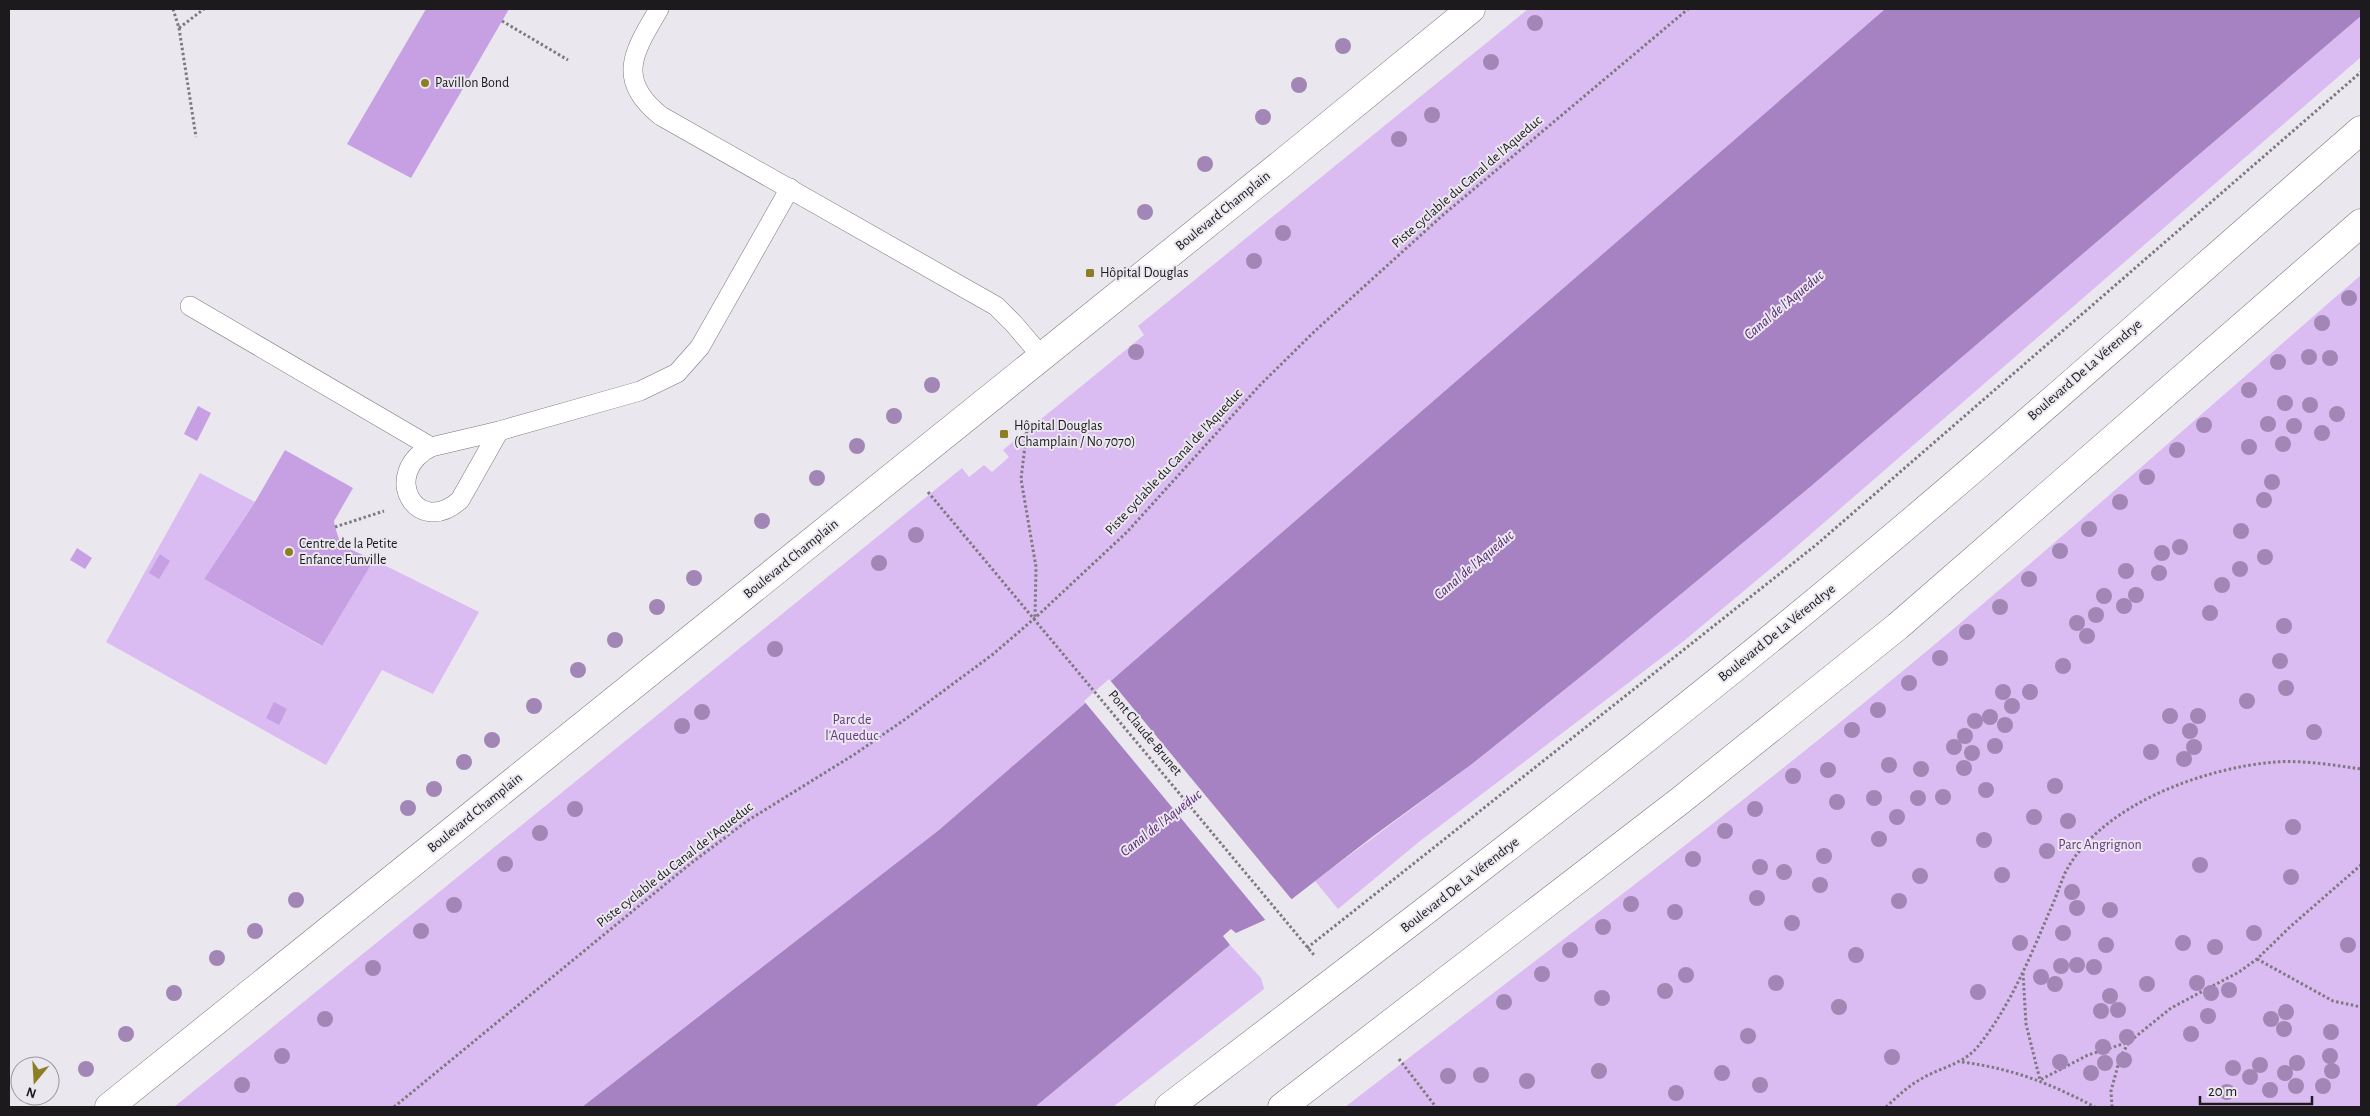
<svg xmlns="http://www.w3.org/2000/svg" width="2370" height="1116" font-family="'Alegreya Sans',sans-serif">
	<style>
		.green { fill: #dbbcf2 }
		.water { fill: #a782c2 }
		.pier { fill: #ebe7ef }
		.building { fill: #c7a0e3 }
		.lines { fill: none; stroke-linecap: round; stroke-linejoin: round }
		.service-casing { stroke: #7a767e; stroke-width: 20 }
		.secondary-casing { stroke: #7a767e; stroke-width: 29 }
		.path { stroke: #7c797f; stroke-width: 3; stroke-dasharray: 2.5 2.5; stroke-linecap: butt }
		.service { stroke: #fff; stroke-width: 19 }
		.secondary { stroke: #fff; stroke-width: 28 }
		.tree { fill: #a286b5 }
		.poi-dot { fill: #8c7e25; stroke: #ebe7ef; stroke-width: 2 }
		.labels { text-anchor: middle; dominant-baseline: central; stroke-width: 4; stroke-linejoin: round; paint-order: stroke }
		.poi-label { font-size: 14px; fill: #1c1a1d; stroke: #ebe7ef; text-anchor: start }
		.street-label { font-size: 14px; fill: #1c1a1d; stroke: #ebe7ef }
		.park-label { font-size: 14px; fill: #673785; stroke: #ebe7ef }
		.water-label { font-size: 15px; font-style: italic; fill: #562673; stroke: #ebe7ef }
	</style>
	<rect width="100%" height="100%" fill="#ebe7ef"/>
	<!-- green -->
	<g class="green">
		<polygon points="1528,9 1885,9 939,830 582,1107 174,1107 962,468 969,477 984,465 992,472 1009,457 1003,450 1144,335 1138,326"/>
		<polygon points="2361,16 2361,57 1781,560 1685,640 1420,841 1338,909 1315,881 1472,764 1599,662 1810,487"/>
		<path d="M2361,275v832h-1016c176,-136 354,-269 526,-410 167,-136 327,-281 490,-422z"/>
		<polygon points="200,473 255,502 204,579 321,646 374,560 479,612 433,694 382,670 326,765 106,642"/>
		<polygon points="1230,945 1261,978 1264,989 1113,1107 1035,1107"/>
	</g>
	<!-- water -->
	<polygon class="water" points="1885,9 2361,9 2361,16 1810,487 1599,662 1472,764 1372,837 1265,920 1236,933 1231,929 1223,936 1230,945 1035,1107 582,1107 939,830"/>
	<!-- pier -->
	<polygon class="pier" points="1109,679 1293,901 1267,922 1084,701"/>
	<!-- building -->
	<g class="building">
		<polygon points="426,9 509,9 411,178 347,144"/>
		<polygon points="198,406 211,413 197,441 184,434"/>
		<polygon points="285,450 353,488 334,521 335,527 341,545 374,560 322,646 204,579 255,502"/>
		<polygon points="77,548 92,558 85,569 70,560"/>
		<polygon points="160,554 170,561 159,579 149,573"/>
		<polygon points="274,702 287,709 279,725 266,718"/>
	</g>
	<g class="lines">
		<!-- service casing -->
		<g class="service-casing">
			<g id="service">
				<path d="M659,9c-24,41 -45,70 2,107l335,190 18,18 28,33"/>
				<polyline points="190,306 431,447"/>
				<path d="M499,431l-39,69c-44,39 -80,-27 -29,-53l68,-16 141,-40 37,-18 23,-26 90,-159"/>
			</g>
		</g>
		<!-- secondary casing -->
		<g class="secondary-casing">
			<g id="secondary">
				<polyline points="109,1107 1285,161 1471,9"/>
				<path d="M1169,1107c207,-158 415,-316 617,-481 196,-160 384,-330 575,-496"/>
				<polyline points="1282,1107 1681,800 1898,626 2361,223"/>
			</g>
		</g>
		<!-- path -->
		<g class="path">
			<polyline points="173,9 179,28 196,137"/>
			<polyline points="502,21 568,60"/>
			<polyline points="179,28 204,9"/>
			<polyline points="1028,421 1021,479 1036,567 1035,618"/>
			<polyline points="928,492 1314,955"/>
			<polyline points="335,527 384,511"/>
			<polyline points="1307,948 1816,545 2361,72"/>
			<polyline points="2257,959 2333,1001 2361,1007"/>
			<polyline points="2023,973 2026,1024 2040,1080 2088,1055 2129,1042"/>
			<polyline points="1399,1059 1436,1107"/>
			<path d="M1962,1062c52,7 87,21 133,45"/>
			<polyline points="394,1107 690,864 747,821 855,754 904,720 992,655 1035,618 1127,532 1261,384 1316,330 1443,215 1688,9"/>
			<path d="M1886,1107c11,-10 22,-21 35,-28 20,-12 44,-15 58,-34 32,-40 52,-90 72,-137 5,-11 9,-23 14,-35 35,-68 138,-105 210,-111 28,-2 58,3 86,7"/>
			<polyline points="2112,1107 2111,1091 2120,1058 2129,1042 2171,1008 2239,972 2257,959 2291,926 2361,865"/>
		</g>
		<!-- service -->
		<use href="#service" class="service"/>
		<!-- secondary -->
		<use href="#secondary" class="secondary"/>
	</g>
	<!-- trees -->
	<g class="tree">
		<circle cx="1535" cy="23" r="8"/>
		<circle cx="1343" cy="46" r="8"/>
		<circle cx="1491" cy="62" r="8"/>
		<circle cx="1299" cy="85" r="8"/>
		<circle cx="1432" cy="115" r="8"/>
		<circle cx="1263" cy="117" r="8"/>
		<circle cx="1399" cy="139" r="8"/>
		<circle cx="1205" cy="164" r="8"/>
		<circle cx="1145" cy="212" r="8"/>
		<circle cx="1283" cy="233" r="8"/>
		<circle cx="1254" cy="261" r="8"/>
		<circle cx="2349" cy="298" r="8"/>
		<circle cx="2322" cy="323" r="8"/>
		<circle cx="1136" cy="352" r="8"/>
		<circle cx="2309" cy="357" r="8"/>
		<circle cx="2330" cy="358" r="8"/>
		<circle cx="2278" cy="362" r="8"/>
		<circle cx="932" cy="385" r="8"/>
		<circle cx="2249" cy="390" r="8"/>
		<circle cx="2285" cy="403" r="8"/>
		<circle cx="2310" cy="405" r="8"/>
		<circle cx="2337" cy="414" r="8"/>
		<circle cx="894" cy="416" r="8"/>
		<circle cx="2268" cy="424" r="8"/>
		<circle cx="2204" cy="425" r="8"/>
		<circle cx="2294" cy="426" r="8"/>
		<circle cx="2322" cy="433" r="8"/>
		<circle cx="2283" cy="444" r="8"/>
		<circle cx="857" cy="446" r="8"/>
		<circle cx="2249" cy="447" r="8"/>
		<circle cx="2177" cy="450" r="8"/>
		<circle cx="2147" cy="477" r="8"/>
		<circle cx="817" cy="478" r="8"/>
		<circle cx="2272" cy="482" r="8"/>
		<circle cx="2264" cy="500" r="8"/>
		<circle cx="2120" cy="502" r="8"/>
		<circle cx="762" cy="521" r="8"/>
		<circle cx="2089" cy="529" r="8"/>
		<circle cx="2241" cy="531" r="8"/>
		<circle cx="916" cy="535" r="8"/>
		<circle cx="2180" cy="547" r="8"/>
		<circle cx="2060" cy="551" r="8"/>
		<circle cx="2162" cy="553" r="8"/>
		<circle cx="2265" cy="557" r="8"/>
		<circle cx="879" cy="563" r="8"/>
		<circle cx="2240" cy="569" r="8"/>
		<circle cx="2126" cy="571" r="8"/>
		<circle cx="2159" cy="573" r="8"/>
		<circle cx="694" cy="578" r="8"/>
		<circle cx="2029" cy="579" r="8"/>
		<circle cx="2222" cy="585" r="8"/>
		<circle cx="2136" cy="595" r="8"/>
		<circle cx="2104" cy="596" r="8"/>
		<circle cx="2124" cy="606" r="8"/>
		<circle cx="657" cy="607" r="8"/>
		<circle cx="2000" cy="607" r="8"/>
		<circle cx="2210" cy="613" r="8"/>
		<circle cx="2096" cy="615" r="8"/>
		<circle cx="2077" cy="623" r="8"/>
		<circle cx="2284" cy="626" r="8"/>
		<circle cx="1967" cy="632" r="8"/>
		<circle cx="2087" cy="636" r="8"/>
		<circle cx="615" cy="640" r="8"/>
		<circle cx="775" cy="649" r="8"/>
		<circle cx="1940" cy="658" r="8"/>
		<circle cx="2280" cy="661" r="8"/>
		<circle cx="2063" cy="666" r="8"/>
		<circle cx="578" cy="670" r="8"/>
		<circle cx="1909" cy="683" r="8"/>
		<circle cx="2286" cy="688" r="8"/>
		<circle cx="2003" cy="692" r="8"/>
		<circle cx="2030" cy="692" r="8"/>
		<circle cx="2247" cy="701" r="8"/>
		<circle cx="534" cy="706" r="8"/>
		<circle cx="2012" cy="706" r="8"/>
		<circle cx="1878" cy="710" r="8"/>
		<circle cx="702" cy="712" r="8"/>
		<circle cx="2170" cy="716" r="8"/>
		<circle cx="2198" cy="716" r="8"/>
		<circle cx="1990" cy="717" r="8"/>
		<circle cx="1975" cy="721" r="8"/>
		<circle cx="2005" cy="725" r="8"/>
		<circle cx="682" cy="726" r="8"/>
		<circle cx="1852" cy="730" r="8"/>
		<circle cx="2190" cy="731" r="8"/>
		<circle cx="2314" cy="732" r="8"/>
		<circle cx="1965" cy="736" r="8"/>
		<circle cx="492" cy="740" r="8"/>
		<circle cx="1995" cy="746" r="8"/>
		<circle cx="1954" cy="747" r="8"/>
		<circle cx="2194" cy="747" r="8"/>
		<circle cx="2151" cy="752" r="8"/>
		<circle cx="1972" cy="753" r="8"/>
		<circle cx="2184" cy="759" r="8"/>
		<circle cx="464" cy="762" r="8"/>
		<circle cx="1889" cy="765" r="8"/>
		<circle cx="1964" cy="768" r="8"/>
		<circle cx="1921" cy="769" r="8"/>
		<circle cx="1828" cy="770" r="8"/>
		<circle cx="1793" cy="776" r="8"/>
		<circle cx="2055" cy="786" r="8"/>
		<circle cx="434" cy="789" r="8"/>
		<circle cx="1986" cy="790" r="8"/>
		<circle cx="1943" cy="797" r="8"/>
		<circle cx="1874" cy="798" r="8"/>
		<circle cx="1918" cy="798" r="8"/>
		<circle cx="1837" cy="802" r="8"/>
		<circle cx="408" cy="808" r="8"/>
		<circle cx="575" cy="809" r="8"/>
		<circle cx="1755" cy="809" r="8"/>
		<circle cx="1897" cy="817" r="8"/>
		<circle cx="2034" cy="817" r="8"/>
		<circle cx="2068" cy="821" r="8"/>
		<circle cx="2293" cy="827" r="8"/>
		<circle cx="1725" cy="831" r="8"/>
		<circle cx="540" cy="833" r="8"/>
		<circle cx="1879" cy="839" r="8"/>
		<circle cx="1984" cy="840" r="8"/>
		<circle cx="2047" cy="851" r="8"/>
		<circle cx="1824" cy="856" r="8"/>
		<circle cx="1693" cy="859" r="8"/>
		<circle cx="505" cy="864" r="8"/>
		<circle cx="2200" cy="865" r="8"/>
		<circle cx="1760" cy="867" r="8"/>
		<circle cx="1784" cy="872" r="8"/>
		<circle cx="2002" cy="875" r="8"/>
		<circle cx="1920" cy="876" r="8"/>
		<circle cx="2291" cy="877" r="8"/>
		<circle cx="1820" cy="885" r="8"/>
		<circle cx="2072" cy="892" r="8"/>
		<circle cx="1757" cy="898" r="8"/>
		<circle cx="296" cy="900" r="8"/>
		<circle cx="1899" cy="901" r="8"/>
		<circle cx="1631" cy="904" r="8"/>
		<circle cx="454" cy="905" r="8"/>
		<circle cx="2077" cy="908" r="8"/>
		<circle cx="2110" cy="910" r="8"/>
		<circle cx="1675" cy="912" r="8"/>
		<circle cx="1792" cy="923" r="8"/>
		<circle cx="1603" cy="927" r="8"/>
		<circle cx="255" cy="931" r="8"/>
		<circle cx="421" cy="931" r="8"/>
		<circle cx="2063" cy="933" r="8"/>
		<circle cx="2254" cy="933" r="8"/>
		<circle cx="2020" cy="943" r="8"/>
		<circle cx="2183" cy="943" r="8"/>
		<circle cx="2106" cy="945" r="8"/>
		<circle cx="2348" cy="945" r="8"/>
		<circle cx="2215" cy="947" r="8"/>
		<circle cx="1570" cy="950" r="8"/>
		<circle cx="1856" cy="955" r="8"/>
		<circle cx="217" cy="958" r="8"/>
		<circle cx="2077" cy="965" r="8"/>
		<circle cx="2061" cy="966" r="8"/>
		<circle cx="2094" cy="967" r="8"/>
		<circle cx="373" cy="968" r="8"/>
		<circle cx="1542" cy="974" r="8"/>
		<circle cx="1686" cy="975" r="8"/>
		<circle cx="2041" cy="977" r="8"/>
		<circle cx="1776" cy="983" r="8"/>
		<circle cx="2197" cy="983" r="8"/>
		<circle cx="2055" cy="984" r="8"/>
		<circle cx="2147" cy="984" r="8"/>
		<circle cx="2229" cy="990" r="8"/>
		<circle cx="1665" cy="991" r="8"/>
		<circle cx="1978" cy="992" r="8"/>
		<circle cx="174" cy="993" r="8"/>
		<circle cx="2211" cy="993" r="8"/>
		<circle cx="2110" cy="996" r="8"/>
		<circle cx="1602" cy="998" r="8"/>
		<circle cx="1504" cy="1002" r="8"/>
		<circle cx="1839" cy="1007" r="8"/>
		<circle cx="2118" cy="1010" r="8"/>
		<circle cx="2101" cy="1011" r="8"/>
		<circle cx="2286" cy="1012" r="8"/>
		<circle cx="2208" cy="1016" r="8"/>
		<circle cx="325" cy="1019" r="8"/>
		<circle cx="2271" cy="1019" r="8"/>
		<circle cx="2284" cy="1029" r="8"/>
		<circle cx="2331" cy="1032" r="8"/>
		<circle cx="126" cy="1034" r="8"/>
		<circle cx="2191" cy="1034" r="8"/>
		<circle cx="1748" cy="1036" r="8"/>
		<circle cx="2127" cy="1037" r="8"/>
		<circle cx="2103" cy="1047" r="8"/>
		<circle cx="282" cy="1056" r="8"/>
		<circle cx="2330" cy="1056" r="8"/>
		<circle cx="1892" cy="1057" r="8"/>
		<circle cx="2124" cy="1060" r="8"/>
		<circle cx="2060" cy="1062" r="8"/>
		<circle cx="2105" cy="1063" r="8"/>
		<circle cx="2297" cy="1063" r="8"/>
		<circle cx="2260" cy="1065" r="8"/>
		<circle cx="2233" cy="1068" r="8"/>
		<circle cx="86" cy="1069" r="8"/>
		<circle cx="1599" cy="1071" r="8"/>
		<circle cx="2332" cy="1071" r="8"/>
		<circle cx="1722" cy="1073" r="8"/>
		<circle cx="2091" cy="1073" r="8"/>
		<circle cx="2285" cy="1073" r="8"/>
		<circle cx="1481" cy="1075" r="8"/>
		<circle cx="1448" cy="1076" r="8"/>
		<circle cx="2250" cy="1077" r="8"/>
		<circle cx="1527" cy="1081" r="8"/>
		<circle cx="242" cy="1085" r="8"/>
		<circle cx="1760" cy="1085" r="8"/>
		<circle cx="2296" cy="1086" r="8"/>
		<circle cx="2323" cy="1086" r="8"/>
		<circle cx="2270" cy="1090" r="8"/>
		<circle cx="2227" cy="1092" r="8"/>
		<circle cx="1676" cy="1093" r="8"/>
	</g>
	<!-- markers -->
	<g class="poi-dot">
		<circle cx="425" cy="83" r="5"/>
		<rect x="1085" y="268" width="10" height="10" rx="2.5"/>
		<rect x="999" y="429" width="10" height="10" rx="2.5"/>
		<circle cx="289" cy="552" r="5"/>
	</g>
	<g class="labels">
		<!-- poi labels -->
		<g class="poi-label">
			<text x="435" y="83">Pavillon Bond</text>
			<text x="1100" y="273">Hôpital Douglas</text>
			<text x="1014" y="426">Hôpital Douglas<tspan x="1014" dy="16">(Champlain / No 7070)</tspan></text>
			<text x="299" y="544">Centre de la Petite<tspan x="299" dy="16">Enfance Funville</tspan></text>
		</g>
		<!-- street labels -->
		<g class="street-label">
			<text transform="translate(1467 182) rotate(-41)">Piste cyclable du Canal de l'Aqueduc</text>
			<text transform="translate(1223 211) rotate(-39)">Boulevard Champlain</text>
			<text transform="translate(2085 370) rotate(-41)">Boulevard De La Vérendrye</text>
			<text transform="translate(1174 462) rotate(-47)">Piste cyclable du Canal de l'Aqueduc</text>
			<text transform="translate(791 559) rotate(-39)">Boulevard Champlain</text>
			<text transform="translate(1777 633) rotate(-39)">Boulevard De La Vérendrye</text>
			<text transform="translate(1145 733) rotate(50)">Pont Claude-Brunet</text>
			<text transform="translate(475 813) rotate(-39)">Boulevard Champlain</text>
			<text transform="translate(675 865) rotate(-38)">Piste cyclable du Canal de l'Aqueduc</text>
			<text transform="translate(1460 885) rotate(-38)">Boulevard De La Vérendrye</text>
		</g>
		<!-- park labels -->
		<g class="park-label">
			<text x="852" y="720">Parc de<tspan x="852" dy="16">l'Aqueduc</tspan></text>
			<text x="2100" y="845">Parc Angrignon</text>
		</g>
		<!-- water labels -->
		<g class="water-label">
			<text transform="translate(1784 305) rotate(-40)">Canal de l'Aqueduc</text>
			<text transform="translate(1474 565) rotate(-40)">Canal de l'Aqueduc</text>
			<text transform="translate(1161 823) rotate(-38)">Canal de l'Aqueduc</text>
		</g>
	</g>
	<!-- border -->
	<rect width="2370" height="1116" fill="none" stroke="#1c1a1d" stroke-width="20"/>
	<!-- north arrow -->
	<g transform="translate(35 1081) rotate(198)"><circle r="24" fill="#ebe7ef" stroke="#98959b"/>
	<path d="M0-4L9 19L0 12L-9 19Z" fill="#8c7e25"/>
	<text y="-8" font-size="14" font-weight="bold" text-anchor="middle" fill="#1c1a1d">N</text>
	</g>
	<!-- scale -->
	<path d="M2200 1096v8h112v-8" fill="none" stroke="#1c1a1d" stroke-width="2.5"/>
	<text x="2208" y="1096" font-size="15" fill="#1c1a1d" stroke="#ebe7ef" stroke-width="4" paint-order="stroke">20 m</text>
</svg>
